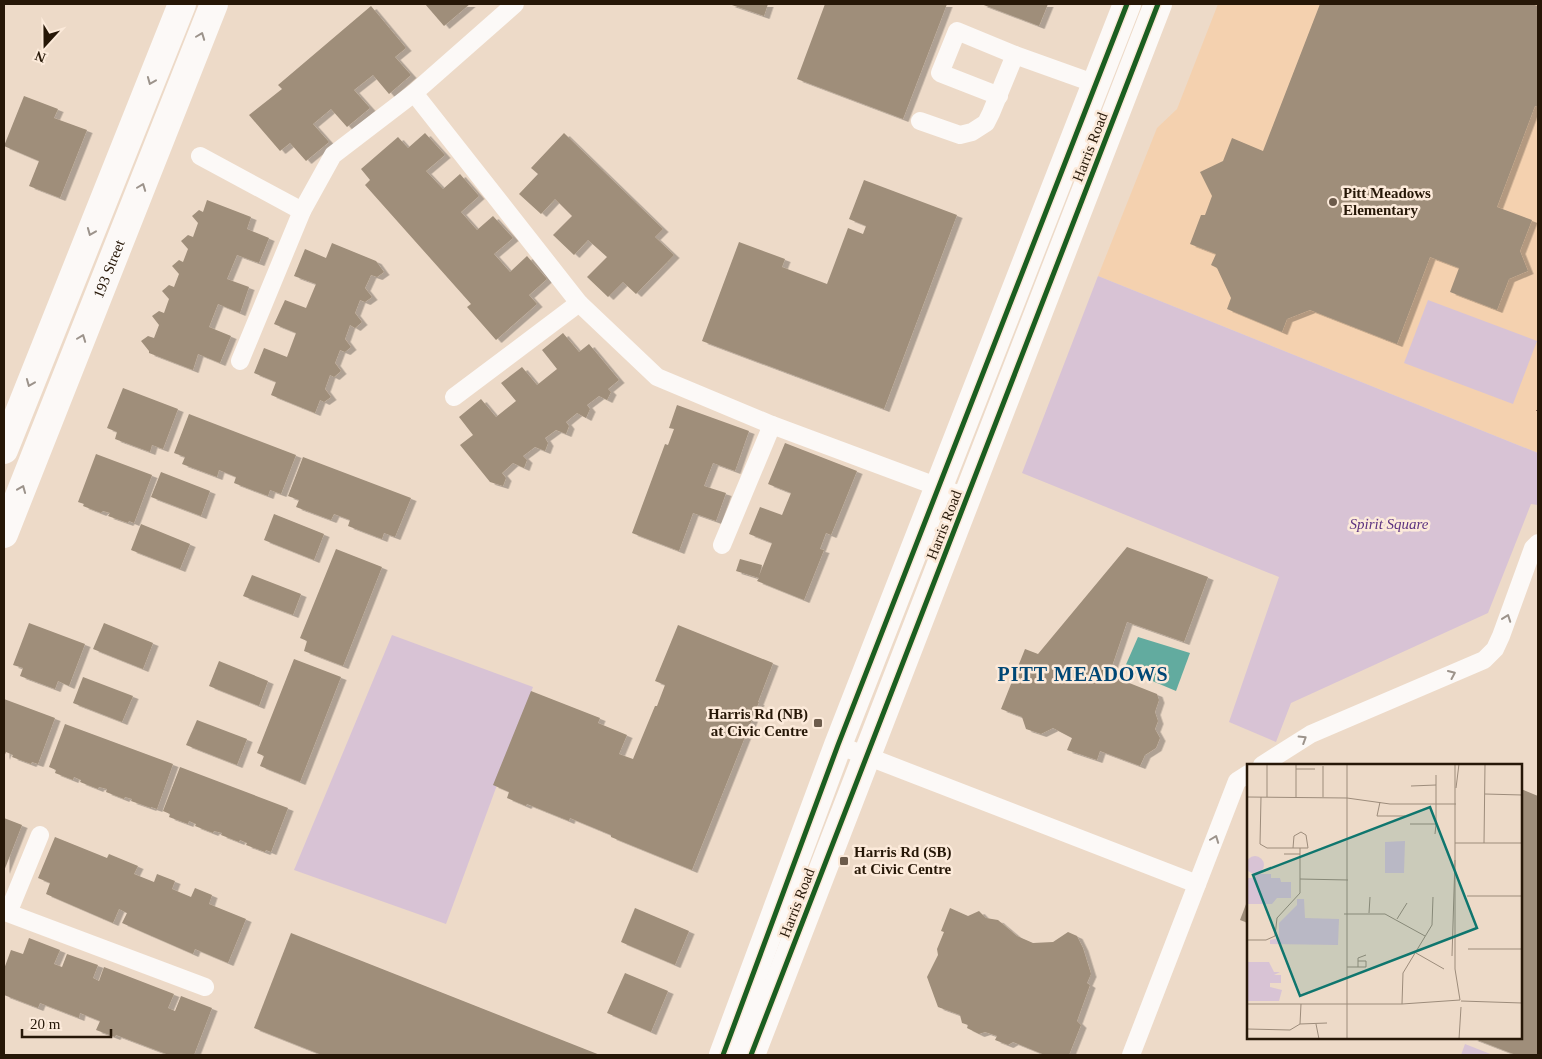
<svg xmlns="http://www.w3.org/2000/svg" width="1542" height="1059" font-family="'Times New Roman',serif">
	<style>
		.built { fill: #f4d1af }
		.green { fill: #d8c3d5 }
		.water { fill: #62ab9f }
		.building { fill: #9f8e7a; filter: url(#shadow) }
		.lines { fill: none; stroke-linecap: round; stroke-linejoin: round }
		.lane { stroke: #fcf9f7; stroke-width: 18 }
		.secondary { stroke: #fcf9f7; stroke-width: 28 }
		.quiet { stroke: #8d6e63; stroke-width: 4; stroke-dasharray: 8 4; stroke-linecap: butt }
		.cycleway-casing { stroke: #fceada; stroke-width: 8 }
		.cycleway { stroke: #1b5e20; stroke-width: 5 }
		.oneway { stroke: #9c938b }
		.poi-dot { fill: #6c5b4b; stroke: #fceada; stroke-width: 2 }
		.labels { text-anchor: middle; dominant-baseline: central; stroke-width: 5; stroke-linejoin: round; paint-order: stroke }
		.street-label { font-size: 15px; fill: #261707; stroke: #fceada }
		.poi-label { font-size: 15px; font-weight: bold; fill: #261707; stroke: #fceada; text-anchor: start }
		.park-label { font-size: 15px; font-style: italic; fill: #5c3380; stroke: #fceada }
		.district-label { font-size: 20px; font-weight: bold; letter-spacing: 1px; fill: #004775; stroke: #fceada }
		.inset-road { fill: none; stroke: #9d8c7b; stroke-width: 1 }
		.view { fill: #0f766e; fill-opacity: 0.15; stroke: #0f766e; stroke-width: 2.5 }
		.inset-edge { fill: none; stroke: #261707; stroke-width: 2.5 }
	</style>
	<defs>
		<filter id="shadow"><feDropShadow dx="5.5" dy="3" stdDeviation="0" flood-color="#0004"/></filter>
	</defs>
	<rect width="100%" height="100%" fill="#eddac8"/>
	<!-- built -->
	<polygon class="built" points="1218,4 1538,4 1538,453 1098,276 1157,128 1177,109"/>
	<!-- green -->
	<g class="green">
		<polygon points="1098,276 1538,453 1538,505 1531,504 1488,613 1291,703 1276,742 1229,722 1279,577 1022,473"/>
		<polygon points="1428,300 1537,341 1513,404 1404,363"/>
		<polygon points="392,635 533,687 446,924 294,870"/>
		<polygon points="1465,1044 1493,1055 1461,1055"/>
	</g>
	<!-- water -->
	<polygon class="water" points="1138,637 1190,653 1176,691 1124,669"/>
	<!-- building -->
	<g class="building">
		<polygon points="425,4 470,4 444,26"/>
		<polygon points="729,4 768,4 764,16"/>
		<polygon points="825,4 947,4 903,119 797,79"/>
		<polygon points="981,4 1048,4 1039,26"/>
		<polygon points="1320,4 1531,4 1538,6 1538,107 1535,106 1497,207 1532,220 1520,251 1528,271 1509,279 1497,310 1450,292 1459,268 1430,257 1397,344 1310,310 1287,319 1282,332 1227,309 1231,298 1217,268 1211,265 1216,254 1190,244 1201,215 1205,215 1212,196 1200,172 1223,161 1232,138 1263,151"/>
		<polygon points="371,6 406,48 395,57 411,75 389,94 373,75 354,90 370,108 347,127 331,109 313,124 329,142 306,161 290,143 280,151 249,115 282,89 278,85"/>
		<polygon points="24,96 58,109 54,118 87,130 60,198 29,186 39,161 4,146"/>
		<polygon points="425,133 445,155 426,171 443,189 460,174 479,196 461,212 477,230 493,216 513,238 494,254 510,272 527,256 547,279 529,295 537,304 496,340 467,307 471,304 365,185 370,180 361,169 398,137 408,148"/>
		<polygon points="564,133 663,229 655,237 674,255 636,294 623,282 608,297 587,277 607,257 588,240 574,255 553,235 572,216 555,199 541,214 519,194 538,174 531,168"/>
		<polygon points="864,180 957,215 884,409 702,341 739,242 785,259 782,267 827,284 848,228 863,234 866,226 849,219"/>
		<polygon points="207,200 251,217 247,229 269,238 259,263 237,255 227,279 249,287 240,313 218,304 209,327 231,336 220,363 198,354 193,370 149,353 149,351 141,341 148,336 154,338 159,325 152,316 159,311 164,313 169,299 162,291 169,285 174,287 179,274 172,266 179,260 183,262 188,249 181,241 188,235 193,237 198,223 192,216 199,210 203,212"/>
		<polygon points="332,243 376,261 384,272 377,277 371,275 365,288 372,297 365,302 360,300 355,313 362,322 355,328 350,325 345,339 351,347 345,352 340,350 335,363 341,371 334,377 330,375 325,389 331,397 324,402 320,400 315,413 271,395 276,382 254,373 264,348 287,357 296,333 274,324 285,300 306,308 316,284 294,276 305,249 326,258"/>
		<polygon points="563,333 579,352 589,344 619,380 608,389 611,392 607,400 599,396 587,405 590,409 586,418 577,413 566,422 569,426 566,434 556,430 545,438 548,443 545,451 535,447 523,456 527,460 524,468 513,463 502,473 506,478 503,486 490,482 460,445 473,435 459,417 481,399 496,417 516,401 501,383 522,367 537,385 557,369 542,350"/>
		<polygon points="123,388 178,409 163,449 152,445 150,452 115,439 117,432 107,428"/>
		<polygon points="677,405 749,431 735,471 713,463 704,486 726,493 716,521 693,513 679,551 632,533 665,444 668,445 674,429 669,428"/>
		<polygon points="189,414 296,455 281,494 270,490 268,496 234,483 236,477 219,470 217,477 182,464 185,457 174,453"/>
		<polygon points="785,443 857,471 831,535 826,533 820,549 824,550 804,600 757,581 759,578 736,571 740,559 762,565 759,576 772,543 749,534 760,507 782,515 791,493 768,484"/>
		<polygon points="96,454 152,475 134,523 129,521 128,523 108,516 110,513 103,511 101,513 83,506 84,504 78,502"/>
		<polygon points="303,457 411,498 395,537 384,533 382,539 348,526 350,520 334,514 331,520 296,507 299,500 288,496"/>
		<polygon points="161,472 210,491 201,516 151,497"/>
		<polygon points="274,514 324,534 314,560 264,540"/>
		<polygon points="141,524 190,544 180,569 131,550"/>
		<polygon points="1127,547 1208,577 1184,642 1127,622 1109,675 1157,694 1159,700 1155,712 1158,721 1155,729 1160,738 1156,748 1145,755 1140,766 1100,751 1097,760 1067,750 1072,738 1053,728 1041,734 1026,729 1022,717 1001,709 1025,649 1038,654"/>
		<polygon points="336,549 382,567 343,666 304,651 307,641 300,638"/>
		<polygon points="252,575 301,594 293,615 243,596"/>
		<polygon points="29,623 85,644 69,686 58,681 55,689 20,676 23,668 13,665"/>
		<polygon points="104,623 153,643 143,669 93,649"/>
		<polygon points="678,625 773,663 758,702 759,702 692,870 611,837 611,835 570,818 569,821 527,804 526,806 507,798 509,792 493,785 531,691 600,718 598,723 627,735 619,754 633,759 655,706 657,706 665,685 655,681"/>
		<polygon points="294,659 341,677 300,782 260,766 264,756 257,753"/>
		<polygon points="219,661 268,681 259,706 209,686"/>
		<polygon points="83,677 133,696 122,722 73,703"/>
		<polygon points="4,699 55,718 38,764 32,762 31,764 12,757 13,755 6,752 4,757"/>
		<polygon points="197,720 247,739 237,765 186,745"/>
		<polygon points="65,724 173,764 157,809 151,807 151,808 131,801 132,799 125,797 124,799 106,792 107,789 99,787 98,789 80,782 81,780 74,777 73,780 55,773 56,770 49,767"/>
		<polygon points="180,767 288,808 271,852 266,850 265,852 246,845 247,843 240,840 239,842 221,835 222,833 214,831 213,833 195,826 196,824 189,821 188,824 169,817 170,814 163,811"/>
		<polygon points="1521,789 1538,796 1538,1055 1516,1055 1472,1038 1521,1038"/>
		<polygon points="4,818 22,825 4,871"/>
		<polygon points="55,837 107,858 109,854 138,866 134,874 154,882 157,874 175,881 172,889 191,897 195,888 212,895 209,904 246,919 228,963 195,949 193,954 122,923 127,913 119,909 113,923 46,894 50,883 38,878"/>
		<polygon points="1248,899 1248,923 1240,920"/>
		<polygon points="635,908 689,931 675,965 621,942"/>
		<polygon points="950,908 968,916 979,911 986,918 998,920 1017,936 1033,943 1053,942 1068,932 1077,936 1083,948 1091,974 1087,983 1090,985 1077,1021 1081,1025 1069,1055 1053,1055 1049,1054 1045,1055 1013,1042 1008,1045 995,1040 997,1036 985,1032 979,1034 967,1028 968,1025 962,1023 960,1015 938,1007 927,977 938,955 937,949 944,932 941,931"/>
		<polygon points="291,933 600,1055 322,1055 254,1028"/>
		<polygon points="29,938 60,950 54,964 62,967 67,954 98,965 93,978 99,981 104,967 174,994 168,1008 175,1011 181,996 212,1008 194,1055 169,1055 116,1035 115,1037 96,1030 100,1021 80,1013 79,1018 40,1003 38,1008 4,995 4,969 11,950 23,954"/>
		<polygon points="625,973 668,991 651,1032 607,1013"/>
	</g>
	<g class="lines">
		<!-- lane -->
		<g class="lane">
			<polyline points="414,93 579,303 657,377 772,425 968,498"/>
			<polyline points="999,96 940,73 957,31 1015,55"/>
			<polyline points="920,121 960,135 972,132 986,123 991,113 1015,55 1096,84"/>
			<polyline points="200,156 302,211"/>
			<polyline points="240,361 302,211 333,155 414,93 515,4"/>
			<polyline points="454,397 579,303"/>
			<polyline points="722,545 772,425"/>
			<polyline points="838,745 1197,884"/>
			<polyline points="1262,765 1311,734 1484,660 1495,649 1501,636 1533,548 1538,543"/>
			<polyline points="40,835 8,913 205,987"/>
			<polyline points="1131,1055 1237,781 1248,774"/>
		</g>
		<!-- secondary -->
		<g class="secondary">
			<polyline points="4,450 182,4"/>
			<path id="s1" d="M4,534l210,-530"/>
			<polyline points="723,1055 838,745 1127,4"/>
			<polyline points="751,1055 1158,4"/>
		</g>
		<!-- quiet -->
		<polyline class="quiet" points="1538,410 1538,411"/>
		<!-- cycleway casing -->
		<g class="cycleway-casing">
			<g id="cycleway">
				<polyline points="723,1055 838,745 1127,4"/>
				<polyline points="751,1055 1158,4"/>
			</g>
		</g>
		<!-- cycleway -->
		<use href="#cycleway" class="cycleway"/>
	</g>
	<!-- one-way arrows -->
	<defs><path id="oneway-chevron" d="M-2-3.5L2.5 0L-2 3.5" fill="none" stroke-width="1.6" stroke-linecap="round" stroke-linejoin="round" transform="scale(1.25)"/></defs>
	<g class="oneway">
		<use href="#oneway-chevron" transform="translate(201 36) rotate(-69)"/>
		<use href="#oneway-chevron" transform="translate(151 81) rotate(112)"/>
		<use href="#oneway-chevron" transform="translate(142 187) rotate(-69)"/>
		<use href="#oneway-chevron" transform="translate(91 232) rotate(112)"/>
		<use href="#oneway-chevron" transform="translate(82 338) rotate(-69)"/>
		<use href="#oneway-chevron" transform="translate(30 383) rotate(112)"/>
		<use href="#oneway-chevron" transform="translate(22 489) rotate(-68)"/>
		<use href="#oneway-chevron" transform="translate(1507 618) rotate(-70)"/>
		<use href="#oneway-chevron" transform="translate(1452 674) rotate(-24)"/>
		<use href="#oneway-chevron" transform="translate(1303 739) rotate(-32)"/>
		<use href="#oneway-chevron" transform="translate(1215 839) rotate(-69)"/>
	</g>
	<!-- markers -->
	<g class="poi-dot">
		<circle cx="1333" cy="202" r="5"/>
		<rect x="813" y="718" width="10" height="10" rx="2.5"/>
		<rect x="839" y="856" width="10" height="10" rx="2.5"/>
	</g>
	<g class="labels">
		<!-- street labels -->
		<g class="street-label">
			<text transform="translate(1090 147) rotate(-69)">Harris Road</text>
			<text stroke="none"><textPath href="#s1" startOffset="285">193 Street</textPath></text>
			<text transform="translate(944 525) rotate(-69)">Harris Road</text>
			<text transform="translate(797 903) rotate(-69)">Harris Road</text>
		</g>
		<!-- poi labels -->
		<g class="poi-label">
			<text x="1343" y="193">Pitt Meadows<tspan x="1343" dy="17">Elementary</tspan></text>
			<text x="808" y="714" text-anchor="end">Harris Rd (NB)<tspan x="808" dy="17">at Civic Centre</tspan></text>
			<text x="854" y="852">Harris Rd (SB)<tspan x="854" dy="17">at Civic Centre</tspan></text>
		</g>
		<!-- park labels -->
		<g class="park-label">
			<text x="1389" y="524">Spirit Square</text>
		</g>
		<!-- district labels -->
		<g class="district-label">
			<text x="1083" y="674">PITT MEADOWS</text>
		</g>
	</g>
	<!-- overview -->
	<g transform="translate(1247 764)">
		<rect width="275" height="275" fill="#eddac8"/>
		<path d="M158,77l-1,32h-19v-31zM-1 101a9 9 0 1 1 18 0a9 9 0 1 1-18 0ZM6,110h18v4h9l1,4h10v16h-14l-5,6h-25l1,-26h5zM50,135h7l1,19 34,1 -1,26 -68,-1v-4l9,-2v-15l18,-18zM0,198h22l5,10h6l-6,3h7v8h-11v4l12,3 -3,11h-32z" fill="#d8c3d5"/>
		<path class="inset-road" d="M20,0v33M49,0v33M208,0v205l5,31M49,5h19M189,11v49M164,22l25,-1M209,24l3,-24M238,30l37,1M0,33l100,1M14,33l-1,47 7,4h41l-2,-13 -5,-3 -7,4 -1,12M76,33v-31M100,34l43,6h66M133,38l-3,14h28M163,60h26l-1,10M208,79h67M237,79l1,-79M37,90h16M53,115l48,1M220,132h55M122,149l1,-16M97,150h41l40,22M150,155l10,-16M0,176h19l9,-4 2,-18 23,-25v-45M221,185h54M169,189l28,16M205,192l3,-96M100,203h11v-9l8,-3M111,203h8v-6h-8M214,237l61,2M0,240h155l58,-4M155,240l1,-31 29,-48 1,-28M53,260l1,-20M69,260l3,15M0,265l43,1 10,-6 27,-1M100,275v-275M212,275l2,-32"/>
		<path class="view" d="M183,43l47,121 -177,68 -47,-121z"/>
		<rect width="275" height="275" class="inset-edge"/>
	</g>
	<!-- border -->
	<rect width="1542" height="1059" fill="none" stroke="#261707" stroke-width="10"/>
	<!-- north arrow -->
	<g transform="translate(45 45) rotate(201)" stroke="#fceada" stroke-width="4" paint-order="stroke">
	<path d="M0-4L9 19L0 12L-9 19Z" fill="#261707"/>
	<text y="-8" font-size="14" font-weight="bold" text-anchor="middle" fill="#261707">N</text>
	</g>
	<!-- scale -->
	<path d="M22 1029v8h89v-8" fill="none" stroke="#261707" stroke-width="2.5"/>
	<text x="30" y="1029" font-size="15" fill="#261707" stroke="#fceada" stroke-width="4" paint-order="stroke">20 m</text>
</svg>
